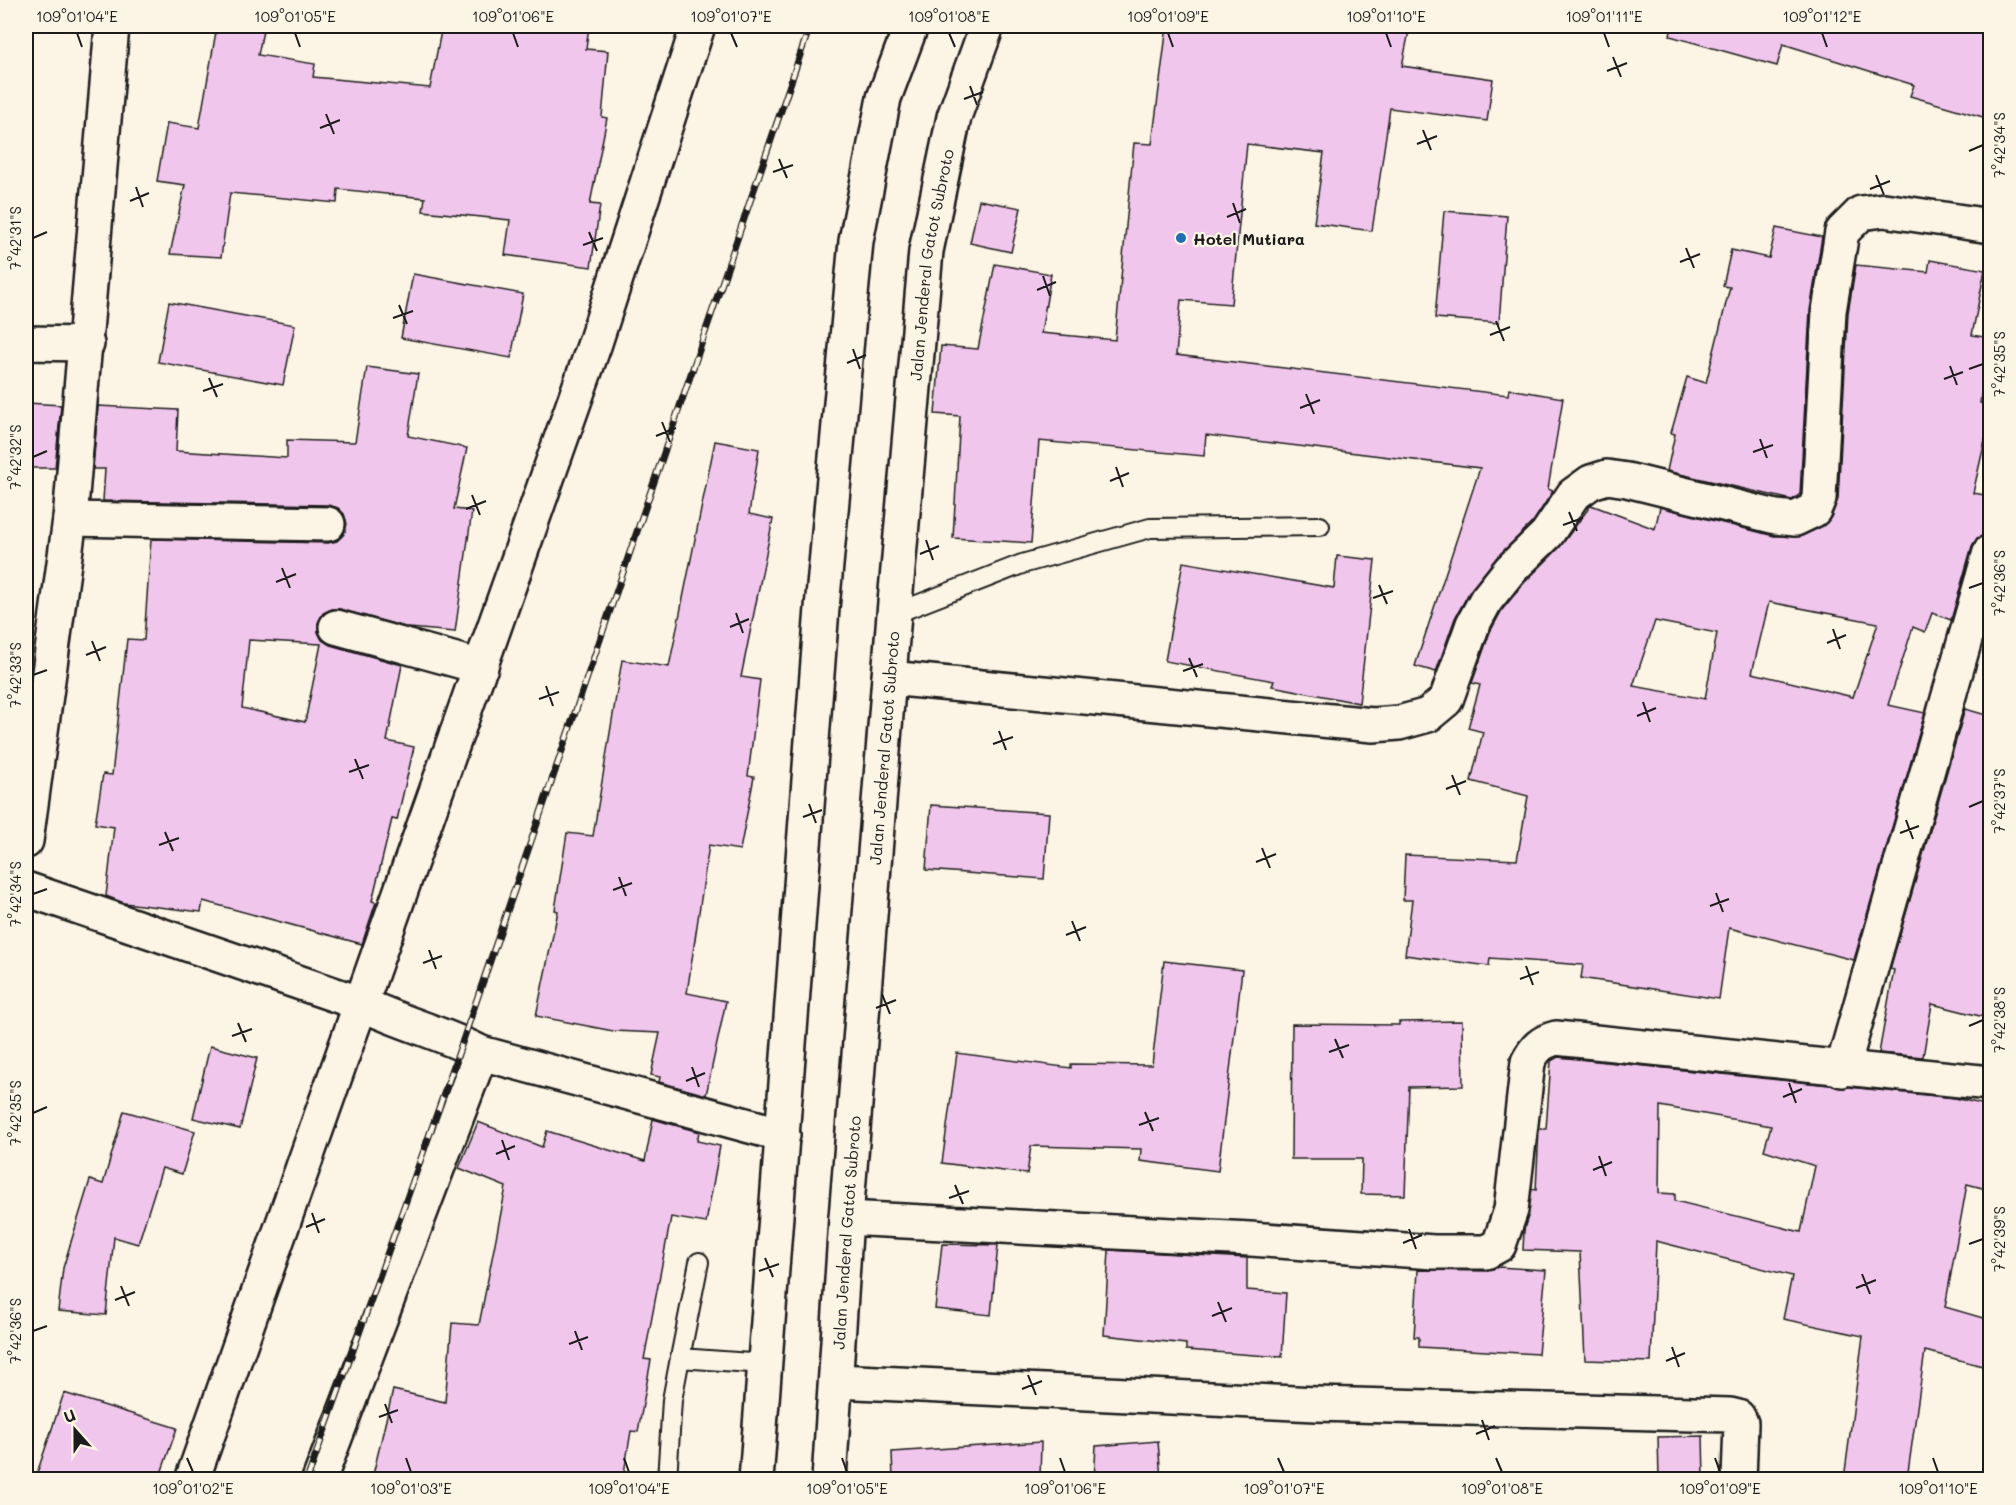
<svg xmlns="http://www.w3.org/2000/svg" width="2016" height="1505" font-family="Mali,sans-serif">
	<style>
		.building { fill: #f1c6ed; stroke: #1c1c1c; stroke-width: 1.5; fill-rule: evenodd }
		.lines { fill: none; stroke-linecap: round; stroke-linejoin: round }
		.service-casing { stroke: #1c1c1c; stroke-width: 22 }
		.minor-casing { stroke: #1c1c1c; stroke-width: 38 }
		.secondary-casing { stroke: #1c1c1c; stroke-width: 38 }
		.service { stroke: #fcf5e5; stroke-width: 18 }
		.minor { stroke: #fcf5e5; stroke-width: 33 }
		.secondary { stroke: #fcf5e5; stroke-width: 33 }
		.rail-casing { stroke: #1c1c1c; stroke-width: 7 }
		.rail { stroke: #fcf5e5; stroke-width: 4.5; stroke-dasharray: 14; stroke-linecap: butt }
		.ticks { fill: none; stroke: #1c1c1c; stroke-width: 2 }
		.poi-dot { fill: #1f6fb2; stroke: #fcf5e5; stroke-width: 2 }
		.labels { text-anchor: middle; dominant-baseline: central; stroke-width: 4.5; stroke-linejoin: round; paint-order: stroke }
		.poi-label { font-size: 16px; font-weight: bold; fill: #1c1c1c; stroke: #fcf5e5; text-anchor: start }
		.street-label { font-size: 16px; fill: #1c1c1c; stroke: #fcf5e5 }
		.neatline { fill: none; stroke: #1c1c1c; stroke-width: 2 }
		.ticks-label { font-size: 15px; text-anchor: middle; fill: #1c1c1c }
	</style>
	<rect width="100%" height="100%" fill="#fcf5e5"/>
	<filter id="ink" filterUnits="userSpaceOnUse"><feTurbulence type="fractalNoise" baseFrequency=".0167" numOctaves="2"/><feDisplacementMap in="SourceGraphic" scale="12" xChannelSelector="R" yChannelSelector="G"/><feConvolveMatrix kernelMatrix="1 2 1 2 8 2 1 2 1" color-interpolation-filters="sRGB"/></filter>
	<g filter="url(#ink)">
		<!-- building -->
		<g class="building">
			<polygon points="217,26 264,26 258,55 315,64 313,77 430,88 442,26 589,26 586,49 608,51 602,117 607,118 590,204 600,205 591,267 505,255 510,220 423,211 425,198 338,189 337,203 230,193 221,257 170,254 185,185 157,181 167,123 199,128"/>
			<polygon points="1167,26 1410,26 1402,66 1493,79 1487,121 1390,108 1372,231 1314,223 1324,153 1247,144 1231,304 1181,300 1176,355 1508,395 1509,389 1563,398 1548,489 1553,491 1533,522 1497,557 1470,591 1455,618 1436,672 1415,666 1480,468 1206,435 1204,456 1039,441 1031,543 953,538 960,416 935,414 941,346 978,349 995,264 1051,274 1041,333 1115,340 1134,143 1152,144"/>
			<polygon points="1672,26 1990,26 1990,119 1910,96 1914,85 1783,44 1777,66 1670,36"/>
			<polygon points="979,200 1021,208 1011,252 970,243"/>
			<polygon points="1444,211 1507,216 1499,323 1435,318"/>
			<polygon points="1776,228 1822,237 1810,310 1800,494 1792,500 1667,471 1675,434 1671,433 1687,377 1706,383 1730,287 1723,286 1731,250 1769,258"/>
			<path d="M1930,260l55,10 -13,65 18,3 -10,65 10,3v13l-17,74 17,3v38l-13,4 -5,8 -21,74 -19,-7 -7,19 -12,-5 -25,78 37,8 -71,247 -125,-32 -10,71 -138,-21 2,-13 -93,-7 -1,8 -84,-11 7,-55h-9l2,-45 112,5 11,-64 -57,-15 12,-49 -15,-4 12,-43 -8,-2 18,-51 12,-22 22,-27 36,-36 31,-42 64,24 5,-22 114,29h28l21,-10 8,-9 7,-18 10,-186 8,-48 72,7zM1769,602l109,21 -25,74 -101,-24zM1655,621l62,12 -12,66 -72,-13z"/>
			<polygon points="413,274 523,294 511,358 401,338"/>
			<polygon points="169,302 295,325 283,385 158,362"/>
			<path d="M367,367l51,7 -10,62 59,12 -13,61 18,2 -17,121 -46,-4 -69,-19h-8l-9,4 -5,10v9l4,8 8,5 72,20 -15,76 27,6 -17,73 -5,-1 -20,82 4,1 -14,42 -159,-43 -2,11 -77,-9 -18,-7 8,-69 -19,-3 8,-50 9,1 15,-136 17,1 7,-101 177,4 9,-2 7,-7 3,-10 -3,-10 -6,-6 -10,-3 -225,-4 2,-32h-12l5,-63 80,4 -2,41 111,7v-18l68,2zM249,640l72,4 -16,78 -63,-14z"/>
			<polygon points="26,403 61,405 55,468 26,468"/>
			<polygon points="715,441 759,449 749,514 773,519 741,677 760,680 748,776 754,777 740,850 709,845 687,993 726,1001 706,1095 659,1082 660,1077 651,1075 660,1033 613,1031 536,1016 558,911 555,910 567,833 593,836 622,660 669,667"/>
			<polygon points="1337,556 1375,560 1359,703 1272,686 1274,681 1165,661 1183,562 1334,588"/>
			<polygon points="1965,709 1990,716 1990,993 1984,1017 1932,1004 1923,1057 1879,1053 1894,970 1890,969"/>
			<polygon points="931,805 1049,813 1044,879 926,870"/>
			<polygon points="1164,961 1242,970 1218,1171 1140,1161 1141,1149 1031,1146 1027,1174 942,1163 957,1053 1071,1068 1071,1064 1152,1065"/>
			<polygon points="1462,1021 1463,1086 1409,1087 1405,1195 1361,1194 1362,1159 1291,1159 1292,1024 1399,1025 1399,1022"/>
			<polygon points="210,1046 257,1058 240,1129 193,1118"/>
			<path d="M1558,1057l397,41 35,8v84l-23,-6 -22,123 45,13v48l-65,-17 -18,128h-63l19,-143 -80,-17 9,-43 -136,-35 -5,121 -66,-2 -5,-108 -57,-2 1,-19 8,-42 4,1 3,-61h7l5,-68zM1660,1106l111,20 -7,24 51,16 -14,66 -126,-31v-7l-16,-1z"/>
			<polygon points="124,1111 195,1131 182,1174 162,1168 138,1244 114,1237 106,1315 58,1311 63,1268 90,1180 103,1184"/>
			<polygon points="653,1119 699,1132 697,1141 720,1146 706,1223 671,1217 644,1359 651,1360 638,1432 631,1431 623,1479 372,1479 393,1390 445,1402 452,1323 479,1325 506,1187 459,1168 478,1122 542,1147 547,1131 645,1161"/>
			<polygon points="942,1244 998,1245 991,1315 935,1309"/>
			<polygon points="1109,1250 1247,1258 1247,1290 1286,1293 1282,1357 1186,1350 1186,1344 1104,1335"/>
			<polygon points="1498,1267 1546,1270 1538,1354 1419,1347 1419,1337 1414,1337 1418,1270 1486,1271"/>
			<polygon points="64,1393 177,1428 159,1479 35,1479"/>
			<polygon points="1703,1436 1704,1479 1659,1479 1658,1437"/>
			<polygon points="1158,1441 1161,1479 1094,1479 1096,1446"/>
			<polygon points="1041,1442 1040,1479 893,1479 892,1452"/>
		</g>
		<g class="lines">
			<!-- service casing -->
			<g class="service-casing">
				<g id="service">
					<polyline points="894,614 1022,564 1150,528 1320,526"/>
					<polyline points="680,1358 699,1262"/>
					<polyline points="667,1480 672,1400 680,1358 765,1364"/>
				</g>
			</g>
			<!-- minor casing -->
			<g class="minor-casing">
				<g id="minor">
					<polyline points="26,343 87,344"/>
					<polyline points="70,519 328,524"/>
					<polyline points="336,627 481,667"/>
					<polyline points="889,678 1373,725 1399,723 1428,715 1446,700 1473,624 1486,600 1510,570 1547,534 1573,495 1591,482 1607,477 1627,480 1776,517 1795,519 1814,510 1819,498 1829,311 1842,232 1861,213 1884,210 1990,226"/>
					<polyline points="26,841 70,519 112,26"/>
					<path d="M26,889l336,115c39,19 81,29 119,49l302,82"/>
					<polyline points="1842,1070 1990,552"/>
					<path d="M846,1218l404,21 184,13h52l13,-7 12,-35 17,-148c7,-14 13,-20 28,-24l434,45"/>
					<polyline points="836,1381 1316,1404 1730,1415 1738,1417 1741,1423 1739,1480"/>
					<polyline points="192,1480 595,343 698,26"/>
					<polyline points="319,1480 481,1053"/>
				</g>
			</g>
			<!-- secondary casing -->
			<g class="secondary-casing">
				<g id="secondary">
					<polyline points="756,1480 822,608 856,241 884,98 911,26"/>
					<path id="s1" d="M829,1480l17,-262 48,-604 32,-363 28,-134 33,-91"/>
				</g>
			</g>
			<!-- service -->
			<use href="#service" class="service"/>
			<!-- minor -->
			<use href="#minor" class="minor"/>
			<!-- secondary -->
			<use href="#secondary" class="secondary"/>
			<!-- rail casing -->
			<g class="rail-casing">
				<polyline id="rail" points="307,1480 462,1043 810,26"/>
			</g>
			<!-- rail -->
			<use href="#rail" class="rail"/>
		</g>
	</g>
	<!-- ticks -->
	<path class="ticks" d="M77,33l5,14M295,33l5,14M513,33l5,14M731,33l6,14M949,33l6,14M1168,33l5,14M1386,33l5,14M1604,33l5,14M1822,33l5,14M1613,57l8,20M1607,71l20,-8M970,86l7,19M964,99l19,-7M326,114l8,20M320,128l20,-8M1423,130l8,20M1417,144l20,-8M1969,151l14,-6M779,159l8,19M773,172l20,-7M1876,175l8,20M136,187l7,20M1870,189l20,-8M130,201l19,-8M1233,203l7,20M1227,217l19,-8M589,232l8,19M33,238l14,-6M583,245l20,-7M1686,248l8,20M1680,262l20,-8M1043,276l7,20M1037,290l19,-8M399,305l8,19M393,318l20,-7M1496,321l8,20M1490,335l20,-8M853,349l7,20M847,363l19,-8M1950,366l7,19M1969,369l14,-5M209,378l8,19M1944,379l19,-7M203,391l20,-7M1306,394l8,20M1300,408l20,-8M662,422l8,20M656,436l20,-8M1760,439l7,19M1753,452l20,-7M33,457l14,-6M1116,467l7,20M1110,481l19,-8M472,495l8,20M466,509l20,-8M1569,512l8,19M1563,525l20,-7M926,540l7,20M920,554l19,-8M282,568l8,20M276,582l20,-8M1379,585l8,19M1969,588l14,-5M1373,598l20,-7M736,613l7,20M730,627l19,-8M1833,629l7,20M92,641l8,20M1827,643l19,-8M86,655l20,-8M1189,658l8,19M1183,671l20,-7M33,675l14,-5M546,686l7,20M539,699l20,-7M1643,702l7,20M1637,716l19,-8M999,731l7,19M993,744l20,-7M355,759l8,20M349,772l20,-7M1452,775l8,20M1446,789l20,-8M809,804l7,19M1969,807l14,-6M803,817l19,-7M1906,820l7,19M165,832l8,19M1900,833l19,-7M159,845l20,-7M1262,848l8,20M1256,862l20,-8M619,877l7,19M613,890l19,-7M1716,893l7,19M33,894l14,-5M1710,906l19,-7M1072,921l8,20M1066,935l20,-8M429,950l7,19M423,963l19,-7M1526,966l7,19M1520,979l19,-7M882,994l8,20M876,1008l20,-8M238,1023l8,19M1969,1026l14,-6M232,1036l20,-7M1335,1039l8,19M1329,1052l20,-7M692,1067l7,20M686,1081l19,-8M1789,1083l7,20M1783,1097l19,-8M1145,1112l8,19M33,1113l14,-6M1139,1125l20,-7M502,1140l7,20M496,1154l19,-8M1599,1156l7,20M1593,1170l19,-8M955,1185l8,19M949,1198l20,-7M312,1213l7,20M306,1227l19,-8M1409,1229l7,20M1403,1243l19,-8M1969,1244l14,-5M765,1258l8,19M759,1271l20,-7M1862,1274l8,20M121,1286l8,20M1856,1288l20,-8M115,1300l20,-8M1218,1302l8,20M1212,1316l20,-8M33,1331l14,-5M575,1331l7,19M569,1344l19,-7M1672,1347l7,20M1666,1361l19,-8M1028,1375l8,20M1022,1389l20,-8M385,1404l7,19M379,1417l19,-7M1482,1420l7,20M1476,1434l19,-8M187,1458l6,14M406,1458l5,14M624,1458l5,14M842,1458l5,14M1060,1458l5,14M1278,1458l6,14M1496,1458l6,14M1715,1458l5,14M1933,1458l5,14"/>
	<!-- markers -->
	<circle class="poi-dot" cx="1181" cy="238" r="6"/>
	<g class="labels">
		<!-- poi labels -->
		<g class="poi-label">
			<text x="1193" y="238">Hotel Mutiara</text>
		</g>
		<!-- street labels -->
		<g class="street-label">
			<text stroke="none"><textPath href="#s1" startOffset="1220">Jalan Jenderal Gatot Subroto</textPath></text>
			<text stroke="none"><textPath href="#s1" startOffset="734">Jalan Jenderal Gatot Subroto</textPath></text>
			<text stroke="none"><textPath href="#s1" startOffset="248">Jalan Jenderal Gatot Subroto</textPath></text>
		</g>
	</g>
	<!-- margin -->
	<rect width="2016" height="1505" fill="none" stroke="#fcf5e5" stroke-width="66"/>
	<!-- north arrow -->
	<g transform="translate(75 1430) rotate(339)" stroke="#fcf5e5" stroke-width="4.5" paint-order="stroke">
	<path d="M0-4.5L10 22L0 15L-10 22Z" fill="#1c1c1c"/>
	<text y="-9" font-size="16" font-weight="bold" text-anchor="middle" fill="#1c1c1c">U</text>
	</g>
	<rect x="33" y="33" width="1950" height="1439" class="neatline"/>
	<g class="ticks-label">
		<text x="77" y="22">109°01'04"E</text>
		<text x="295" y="22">109°01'05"E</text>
		<text x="513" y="22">109°01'06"E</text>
		<text x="731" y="22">109°01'07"E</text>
		<text x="949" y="22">109°01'08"E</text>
		<text x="1168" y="22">109°01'09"E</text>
		<text x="1386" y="22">109°01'10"E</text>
		<text x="1604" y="22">109°01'11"E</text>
		<text x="1822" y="22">109°01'12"E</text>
		<text transform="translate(2000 145) rotate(-90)" y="5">7°42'34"S</text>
		<text transform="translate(16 238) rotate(-90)" y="5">7°42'31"S</text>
		<text transform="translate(2000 364) rotate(-90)" y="5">7°42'35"S</text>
		<text transform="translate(16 457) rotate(-90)" y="5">7°42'32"S</text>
		<text transform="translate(2000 583) rotate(-90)" y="5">7°42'36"S</text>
		<text transform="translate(16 675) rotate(-90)" y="5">7°42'33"S</text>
		<text transform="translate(2000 801) rotate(-90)" y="5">7°42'37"S</text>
		<text transform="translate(16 894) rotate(-90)" y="5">7°42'34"S</text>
		<text transform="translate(2000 1020) rotate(-90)" y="5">7°42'38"S</text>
		<text transform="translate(16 1113) rotate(-90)" y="5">7°42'35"S</text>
		<text transform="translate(2000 1239) rotate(-90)" y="5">7°42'39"S</text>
		<text transform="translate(16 1331) rotate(-90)" y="5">7°42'36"S</text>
		<text x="193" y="1494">109°01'02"E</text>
		<text x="411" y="1494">109°01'03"E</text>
		<text x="629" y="1494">109°01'04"E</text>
		<text x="847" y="1494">109°01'05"E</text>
		<text x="1065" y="1494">109°01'06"E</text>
		<text x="1284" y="1494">109°01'07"E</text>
		<text x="1502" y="1494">109°01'08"E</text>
		<text x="1720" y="1494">109°01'09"E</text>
		<text x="1938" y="1494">109°01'10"E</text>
	</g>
</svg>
